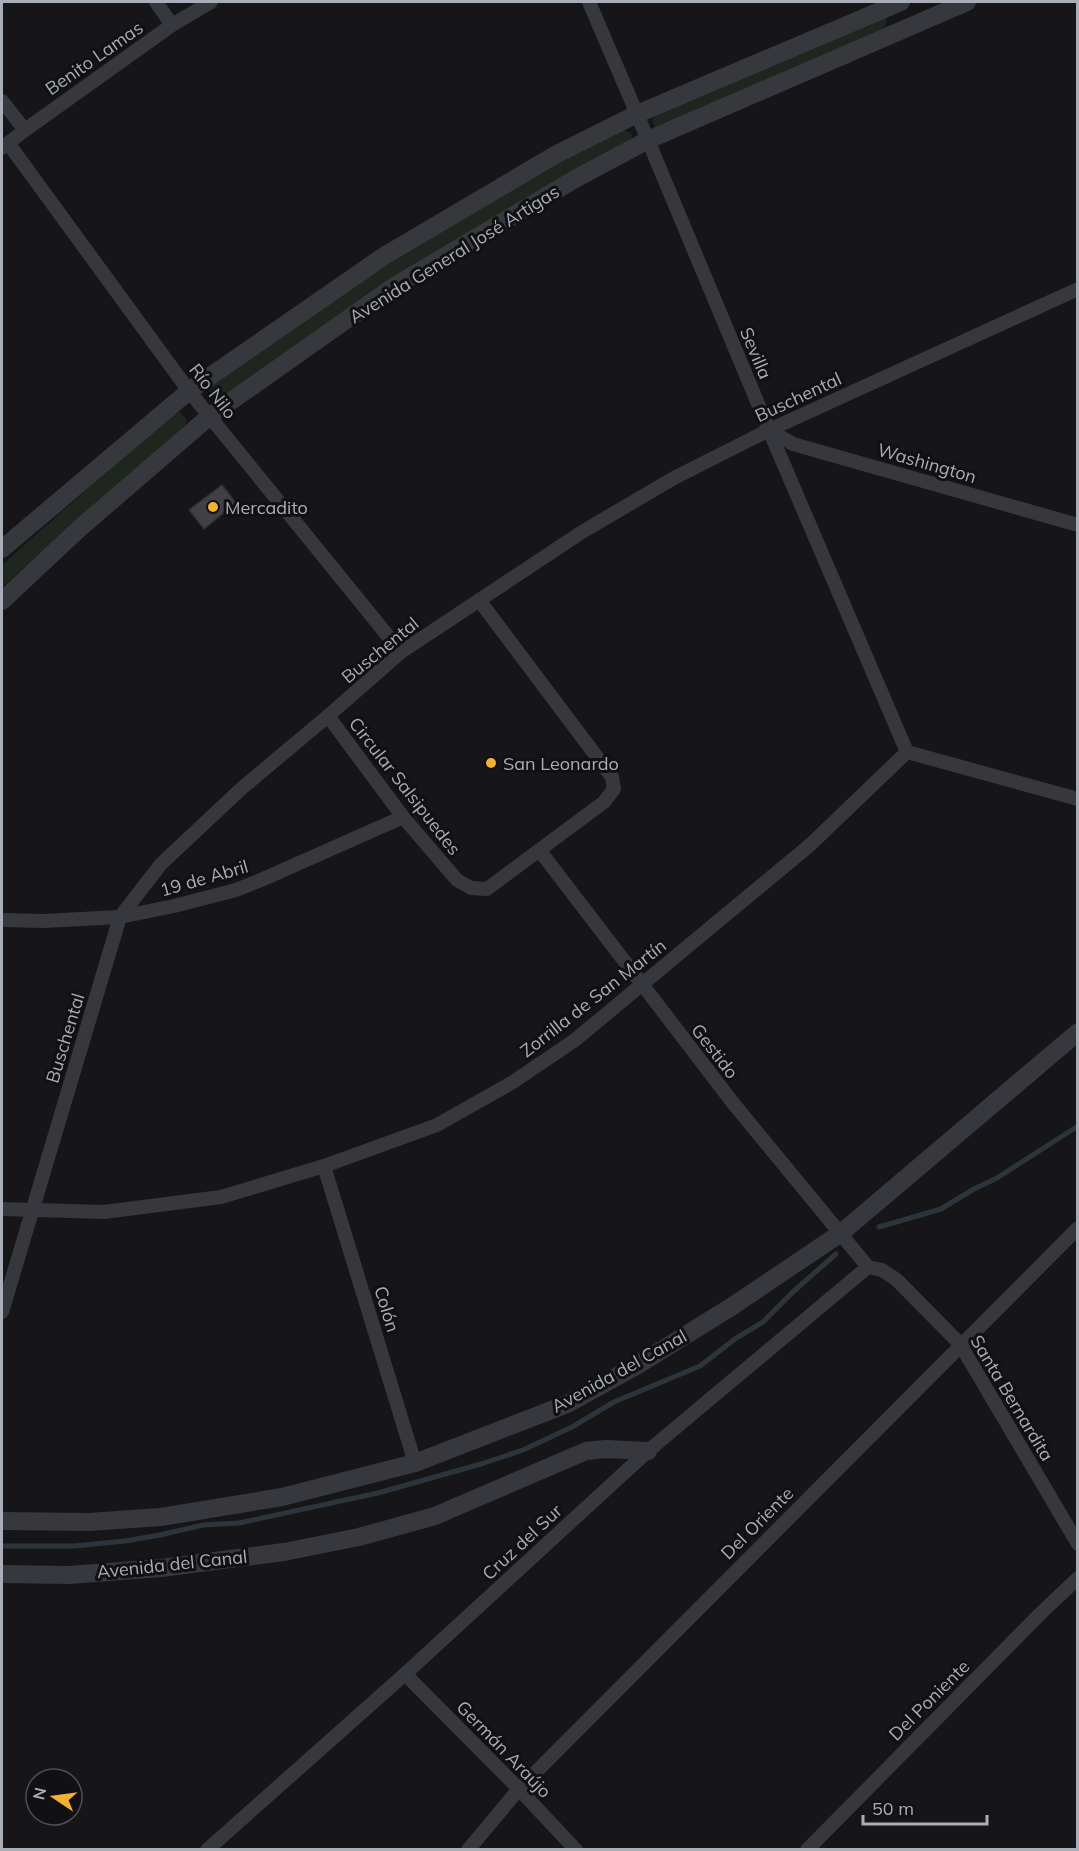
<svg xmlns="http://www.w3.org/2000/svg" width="1079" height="1851" font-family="Mulish,sans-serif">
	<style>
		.green { fill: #1e261f }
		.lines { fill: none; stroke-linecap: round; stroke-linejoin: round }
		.stream { stroke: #2c353c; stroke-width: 5 }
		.building { fill: #404145; stroke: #303034; stroke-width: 1.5 }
		.minor { stroke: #37383d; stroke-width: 14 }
		.tertiary { stroke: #37383d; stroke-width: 18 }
		.poi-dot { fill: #f2b134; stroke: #111113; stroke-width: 2 }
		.labels { text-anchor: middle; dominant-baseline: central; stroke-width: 6; stroke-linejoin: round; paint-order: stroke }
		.street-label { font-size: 18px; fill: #a8adb8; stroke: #111113 }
		.poi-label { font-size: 18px; fill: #a8adb8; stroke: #111113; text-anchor: start }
	</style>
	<rect width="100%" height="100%" fill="#161618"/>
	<!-- green -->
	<g class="green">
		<path d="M884,16l3,4 -3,9 -228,99c-5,-6 -4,-9 0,-15z"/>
		<path d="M624,129l8,5 -1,5 -238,138 -172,121c-7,-1 -10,-2 -13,-9l3,-5 179,-122 164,-98z"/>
		<polygon points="174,412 180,412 186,419 186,425 2,587 2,565"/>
	</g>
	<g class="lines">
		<!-- stream -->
		<g class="stream">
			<polyline points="879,1227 941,1209 974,1189 997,1178 1078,1126"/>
			<polyline points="2,1546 75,1546 125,1541 160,1535 203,1525 239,1523 378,1493 481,1464 523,1450 572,1427 614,1402 700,1366 735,1339 763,1322 794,1291 836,1254"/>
		</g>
	</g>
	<!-- building -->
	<polygon class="building" points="222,485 236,503 204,529 189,510"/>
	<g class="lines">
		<!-- minor -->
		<g class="minor">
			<polyline points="156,2 172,25"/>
			<polyline points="589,2 637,114 769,430 907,752"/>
			<polyline points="2,101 25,130"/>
			<polyline points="8,143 189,391 401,652"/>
			<polyline points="2,148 25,130 172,25 211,2"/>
			<polyline points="769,430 793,444 1078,525"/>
			<polyline points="328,716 403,817 457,880 471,888 487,889 604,802 614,789 612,777 479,600"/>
			<polyline points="907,752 1078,799"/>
			<polyline points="540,851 733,1103 868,1267"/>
			<polyline points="2,920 43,921 120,917 174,906 236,890 261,880 403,817"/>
			<polyline points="324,1166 415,1463"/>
			<polyline points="2,1209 104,1212 221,1197 324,1166 437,1125 513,1082 575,1040 810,845 907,752"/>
			<polyline points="868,1267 882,1270 897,1280 960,1344 1078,1544"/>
			<polyline points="2,1312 120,917 161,864 242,788 328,716 401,652 582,532 674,478 769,430 1078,289"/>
			<polyline points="405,1674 519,1789 576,1850"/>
			<polyline points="207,1850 405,1674 648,1451 868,1267"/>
			<polyline points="468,1850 519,1789 1078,1228"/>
			<polyline points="807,1850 1041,1613 1078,1578"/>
		</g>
		<!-- tertiary -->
		<g class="tertiary">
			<polyline points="2,549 189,391 384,256 555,155 637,114 901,2"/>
			<polyline points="2,601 80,528 210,416 393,287 575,179 648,140 967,2"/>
			<polyline points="2,1521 89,1522 161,1517 282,1497 415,1463 567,1404 636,1366 731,1307 841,1233 1078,1032"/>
			<polyline points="2,1574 69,1575 161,1568 284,1552 359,1537 435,1516 586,1451 606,1449 648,1451"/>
		</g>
	</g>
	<!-- markers -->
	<g class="poi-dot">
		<circle cx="213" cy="507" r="6"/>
		<circle cx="491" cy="763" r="6"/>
	</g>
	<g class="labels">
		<!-- street labels -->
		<g class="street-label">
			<text transform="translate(94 58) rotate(-35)">Benito Lamas</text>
			<text transform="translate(454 254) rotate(-32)">Avenida General José Artigas</text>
			<text transform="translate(756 353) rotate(67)">Sevilla</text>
			<text transform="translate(213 391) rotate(52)">Río Nilo</text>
			<text transform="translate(798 397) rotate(-25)">Buschental</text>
			<text transform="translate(927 463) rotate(16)">Washington</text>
			<text transform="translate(380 650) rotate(-39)">Buschental</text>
			<text transform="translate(405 786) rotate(52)">Circular Salsipuedes</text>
			<text transform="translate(204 878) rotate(-16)">19 de Abril</text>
			<text transform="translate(593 998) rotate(-38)">Zorrilla de San Martín</text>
			<text transform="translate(65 1038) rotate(-73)">Buschental</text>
			<text transform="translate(715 1051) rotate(52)">Gestido</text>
			<text transform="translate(387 1309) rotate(73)">Colón</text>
			<text transform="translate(619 1371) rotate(-29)">Avenida del Canal</text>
			<text transform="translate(1012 1398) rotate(59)">Santa Bernardita</text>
			<text transform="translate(757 1523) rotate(-45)">Del Oriente</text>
			<text transform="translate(522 1542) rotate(-43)">Cruz del Sur</text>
			<text transform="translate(172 1564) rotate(-6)">Avenida del Canal</text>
			<text transform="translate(929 1700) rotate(-45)">Del Poniente</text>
			<text transform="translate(504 1749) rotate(46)">Germán Araújo</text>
		</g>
		<!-- poi labels -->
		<g class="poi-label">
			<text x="225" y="507">Mercadito</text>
			<text x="503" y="763">San Leonardo</text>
		</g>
	</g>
	<!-- border -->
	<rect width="1079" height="1851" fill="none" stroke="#a8adb8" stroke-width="6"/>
	<!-- north arrow -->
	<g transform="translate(54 1797) rotate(283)"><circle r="28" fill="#111113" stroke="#4d4f55" stroke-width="1.5"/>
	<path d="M0-4.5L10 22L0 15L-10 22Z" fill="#f2b134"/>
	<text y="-9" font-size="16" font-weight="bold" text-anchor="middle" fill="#a8adb8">N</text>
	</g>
	<!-- scale -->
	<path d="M863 1815v9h124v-9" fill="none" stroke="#a8adb8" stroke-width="3"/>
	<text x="872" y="1815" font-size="18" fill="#a8adb8" stroke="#111113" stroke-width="4.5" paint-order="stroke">50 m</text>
</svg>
